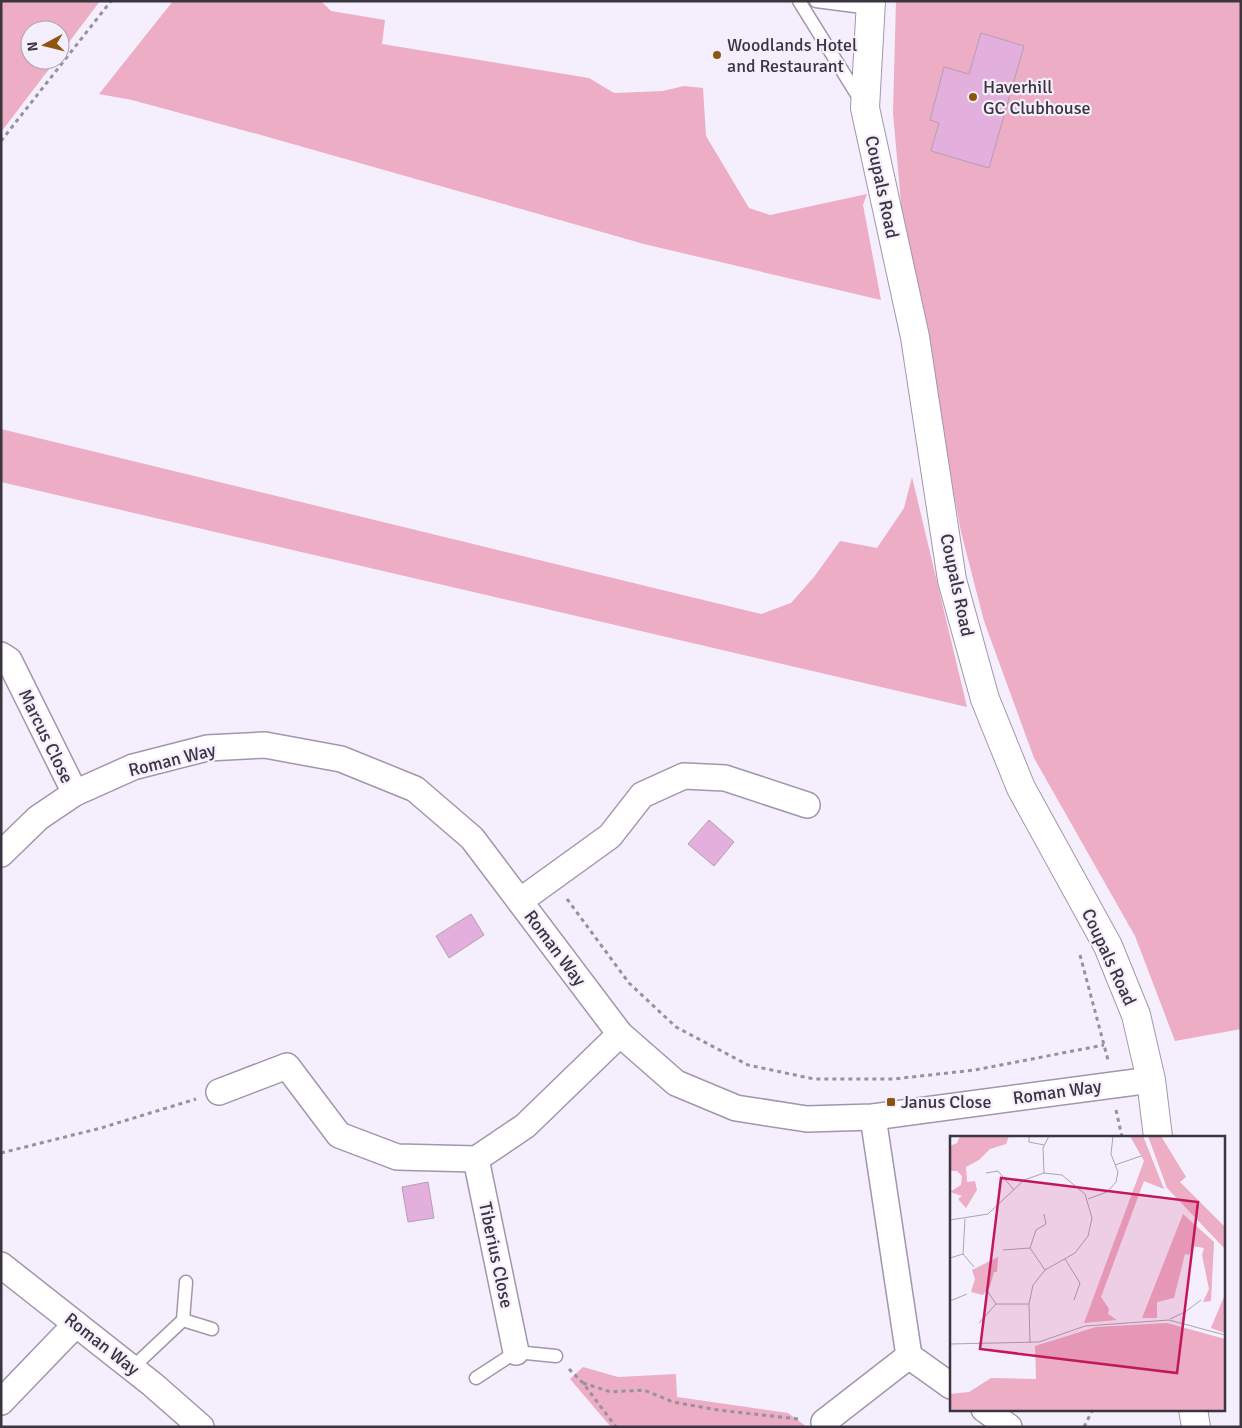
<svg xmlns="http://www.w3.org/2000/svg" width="1242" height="1428" font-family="Signika,sans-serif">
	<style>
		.green { fill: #ecadc5 }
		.building { fill: #e3afdc; stroke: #b49fb1 }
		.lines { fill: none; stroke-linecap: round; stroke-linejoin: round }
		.lane-casing { stroke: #a196ac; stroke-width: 15 }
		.street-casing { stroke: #a196ac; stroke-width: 28 }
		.secondary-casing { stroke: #a196ac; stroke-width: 30 }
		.path { stroke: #97919d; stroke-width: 3; stroke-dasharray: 4 4; stroke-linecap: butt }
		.lane { stroke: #fff; stroke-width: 12 }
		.street { stroke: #fff; stroke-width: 25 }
		.secondary { stroke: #fff; stroke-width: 28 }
		.poi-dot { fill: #8e550e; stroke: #f5eefd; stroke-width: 2 }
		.labels { text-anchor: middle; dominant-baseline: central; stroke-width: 4.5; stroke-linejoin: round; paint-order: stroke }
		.poi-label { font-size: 18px; fill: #3a353e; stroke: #f5eefd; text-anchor: start }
		.street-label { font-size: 18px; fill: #3a353e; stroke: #f5eefd }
		.inset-road { fill: none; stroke: #aaa4b1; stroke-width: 1 }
		.view { fill: #c2185b; fill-opacity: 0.15; stroke: #c2185b; stroke-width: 2.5 }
		.inset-edge { fill: none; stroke: #3a353e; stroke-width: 2.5 }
	</style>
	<rect width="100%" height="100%" fill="#f5eefd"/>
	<!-- green -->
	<g class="green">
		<polygon points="1,1 100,1 60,54 60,30 30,30 30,60 56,60 1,132"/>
		<polygon points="173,1 321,1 331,11 385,20 382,44 589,78 614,93 663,91 684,86 703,88 706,136 749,208 770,215 867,194 863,205 881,300 644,244 261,135 132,100 99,94"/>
		<polygon points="896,1 1241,1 1241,1029 1175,1041 1135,936 1034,758 984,621 961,532 902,214 893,113"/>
		<polygon points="1,429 761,614 791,603 814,577 840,541 877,548 904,508 912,477 967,707 1,482"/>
		<polygon points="583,1367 618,1377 676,1374 677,1397 788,1413 807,1427 611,1427 570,1379"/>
	</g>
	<!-- building -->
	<g class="building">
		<polygon points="981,33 1024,46 989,168 931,151 939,123 930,120 944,67 969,74"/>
		<polygon points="709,820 734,842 714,866 688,844"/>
		<polygon points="471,914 484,935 449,958 436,936"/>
		<polygon points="428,1182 434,1218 408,1222 402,1187"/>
	</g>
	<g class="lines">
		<!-- lane casing -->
		<g class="lane-casing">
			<g id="lane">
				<polyline points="799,1 861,101"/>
				<polyline points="816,1 870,8"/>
				<polyline points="186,1282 183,1320 212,1329"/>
				<polyline points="132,1368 183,1320"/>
				<polyline points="476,1378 516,1352 556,1356"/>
			</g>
		</g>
		<!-- street casing -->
		<g class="street-casing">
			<g id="street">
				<polyline points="1,655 9,660 75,793"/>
				<polyline points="1,854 38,818 75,793 133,767 207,748 265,745 341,759 415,789 472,838 620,1034 676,1083 736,1108 807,1119 873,1117 1151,1080"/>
				<polyline points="520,901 610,836 642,795 684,776 725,778 807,805"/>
				<polyline points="219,1092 287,1066 339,1135 397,1157 476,1159 525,1126 620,1034"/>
				<polyline points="476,1159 516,1352"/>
				<polyline points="1,1265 152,1384 201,1427"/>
				<polyline points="909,1356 951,1386"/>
				<polyline points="1,1402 76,1324"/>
				<polyline points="984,1409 1009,1427"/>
				<polyline points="824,1422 909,1356 873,1117"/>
			</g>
		</g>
		<!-- secondary casing -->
		<g class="secondary-casing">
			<g id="secondary">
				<polyline points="871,1 865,108 915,337 952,580 985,699 1021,788 1108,946 1136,1015 1151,1080 1158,1137"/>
				<polyline points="1193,1409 1196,1427"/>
			</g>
		</g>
		<!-- path -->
		<g class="path">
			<polyline points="1,141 111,1"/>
			<polyline points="567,899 629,983 676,1027 748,1065 814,1079 893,1079 975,1070 1104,1045"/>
			<polyline points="1080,955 1108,1060"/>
			<polyline points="1116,1110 1122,1137"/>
			<polyline points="1,1153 101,1128 196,1099"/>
			<polyline points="569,1369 583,1383 616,1427"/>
			<polyline points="583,1383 611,1392 644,1390 673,1402 718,1410 798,1419"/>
			<polyline points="1084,1427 1093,1409"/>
		</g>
		<!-- lane -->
		<use href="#lane" class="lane"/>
		<!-- street -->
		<use href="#street" class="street"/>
		<!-- secondary -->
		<use href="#secondary" class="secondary"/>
	</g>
	<!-- markers -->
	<g class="poi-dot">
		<circle cx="717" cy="55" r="5"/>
		<circle cx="973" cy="97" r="5"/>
		<rect x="886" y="1097" width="10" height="10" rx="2.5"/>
	</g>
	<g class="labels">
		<!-- poi labels -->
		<g class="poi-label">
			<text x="727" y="45">Woodlands Hotel<tspan x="727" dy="21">and Restaurant</tspan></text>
			<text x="983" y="87">Haverhill<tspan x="983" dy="21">GC Clubhouse</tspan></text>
			<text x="901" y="1102">Janus Close</text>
		</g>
		<!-- street labels -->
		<g class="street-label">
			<text transform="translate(882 187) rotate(78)">Coupals Road</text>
			<text transform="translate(957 585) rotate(78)">Coupals Road</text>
			<text transform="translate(46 736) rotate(64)">Marcus Close</text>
			<text transform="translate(172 760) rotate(-14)">Roman Way</text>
			<text transform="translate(555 948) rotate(53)">Roman Way</text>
			<text transform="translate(1109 957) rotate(65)">Coupals Road</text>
			<text transform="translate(1057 1092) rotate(-8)">Roman Way</text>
			<text transform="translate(496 1255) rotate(78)">Tiberius Close</text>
			<text transform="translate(102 1344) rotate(38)">Roman Way</text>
		</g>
	</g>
	<!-- overview -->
	<g transform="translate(950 1136)">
		<rect width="275" height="275" fill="#f5eefd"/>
		<path d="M10,0h49l-3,8 -16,5 -11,11 -13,7 1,15 8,-1 2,9 -11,18 -8,-9 4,-3 -12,-4 11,-7 1,-9 -5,-5h-7v-25l7,-3zM180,0h13l21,53 -20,-8 -43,116 8,12 -1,5 9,6 -33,3 60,-162zM198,0h13l25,41 -6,5 45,45v22l-58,-61zM233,78l31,28 -3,59 -8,1 6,-13 -7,-34 2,-7 -11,-2 -4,9 -4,-1 -11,44 -17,4v16h-15zM48,121l-1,15h-3l-4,15 -7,8 -12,-3 4,-13 -3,-9zM275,158v39l-14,-5zM217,187l58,16v72h-275v-17l19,-2 22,-14 45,1 -1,-33 61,-19z" fill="#ecadc5"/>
		<path class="inset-road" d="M79,0v6l15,3M165,29l26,-9M36,37l12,-2 16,19M94,37l-1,-25 6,-12M138,63l19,-7 9,-10 2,-10 -7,-18 2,-18M94,78l2,10 -10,6 -6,18 15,22M0,84l38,-6 36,-34 20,-7 18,2 23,19 7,24 -4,18 -13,17 -30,17 -12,15 -4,19 1,39M53,114l27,-2M13,118l11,13M0,122l13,-4 2,-35M115,123l15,24 -6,17M38,156l8,12h33M0,165l17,-7M220,183l15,-7M232,186l3,-10 16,-12M29,187l17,-19M0,208l89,-2 46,-16 84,-6 56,15"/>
		<path class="view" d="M51,42l197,24 -21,171 -197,-24z"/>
		<rect width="275" height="275" class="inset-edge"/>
	</g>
	<!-- border -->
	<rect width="1242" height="1428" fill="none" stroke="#3a353e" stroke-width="5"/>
	<!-- north arrow -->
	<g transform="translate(45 45) rotate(263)"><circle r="24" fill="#f5eefd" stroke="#aaa4b1"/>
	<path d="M0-4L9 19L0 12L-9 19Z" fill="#8e550e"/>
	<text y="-8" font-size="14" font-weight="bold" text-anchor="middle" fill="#3a353e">N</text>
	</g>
</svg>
